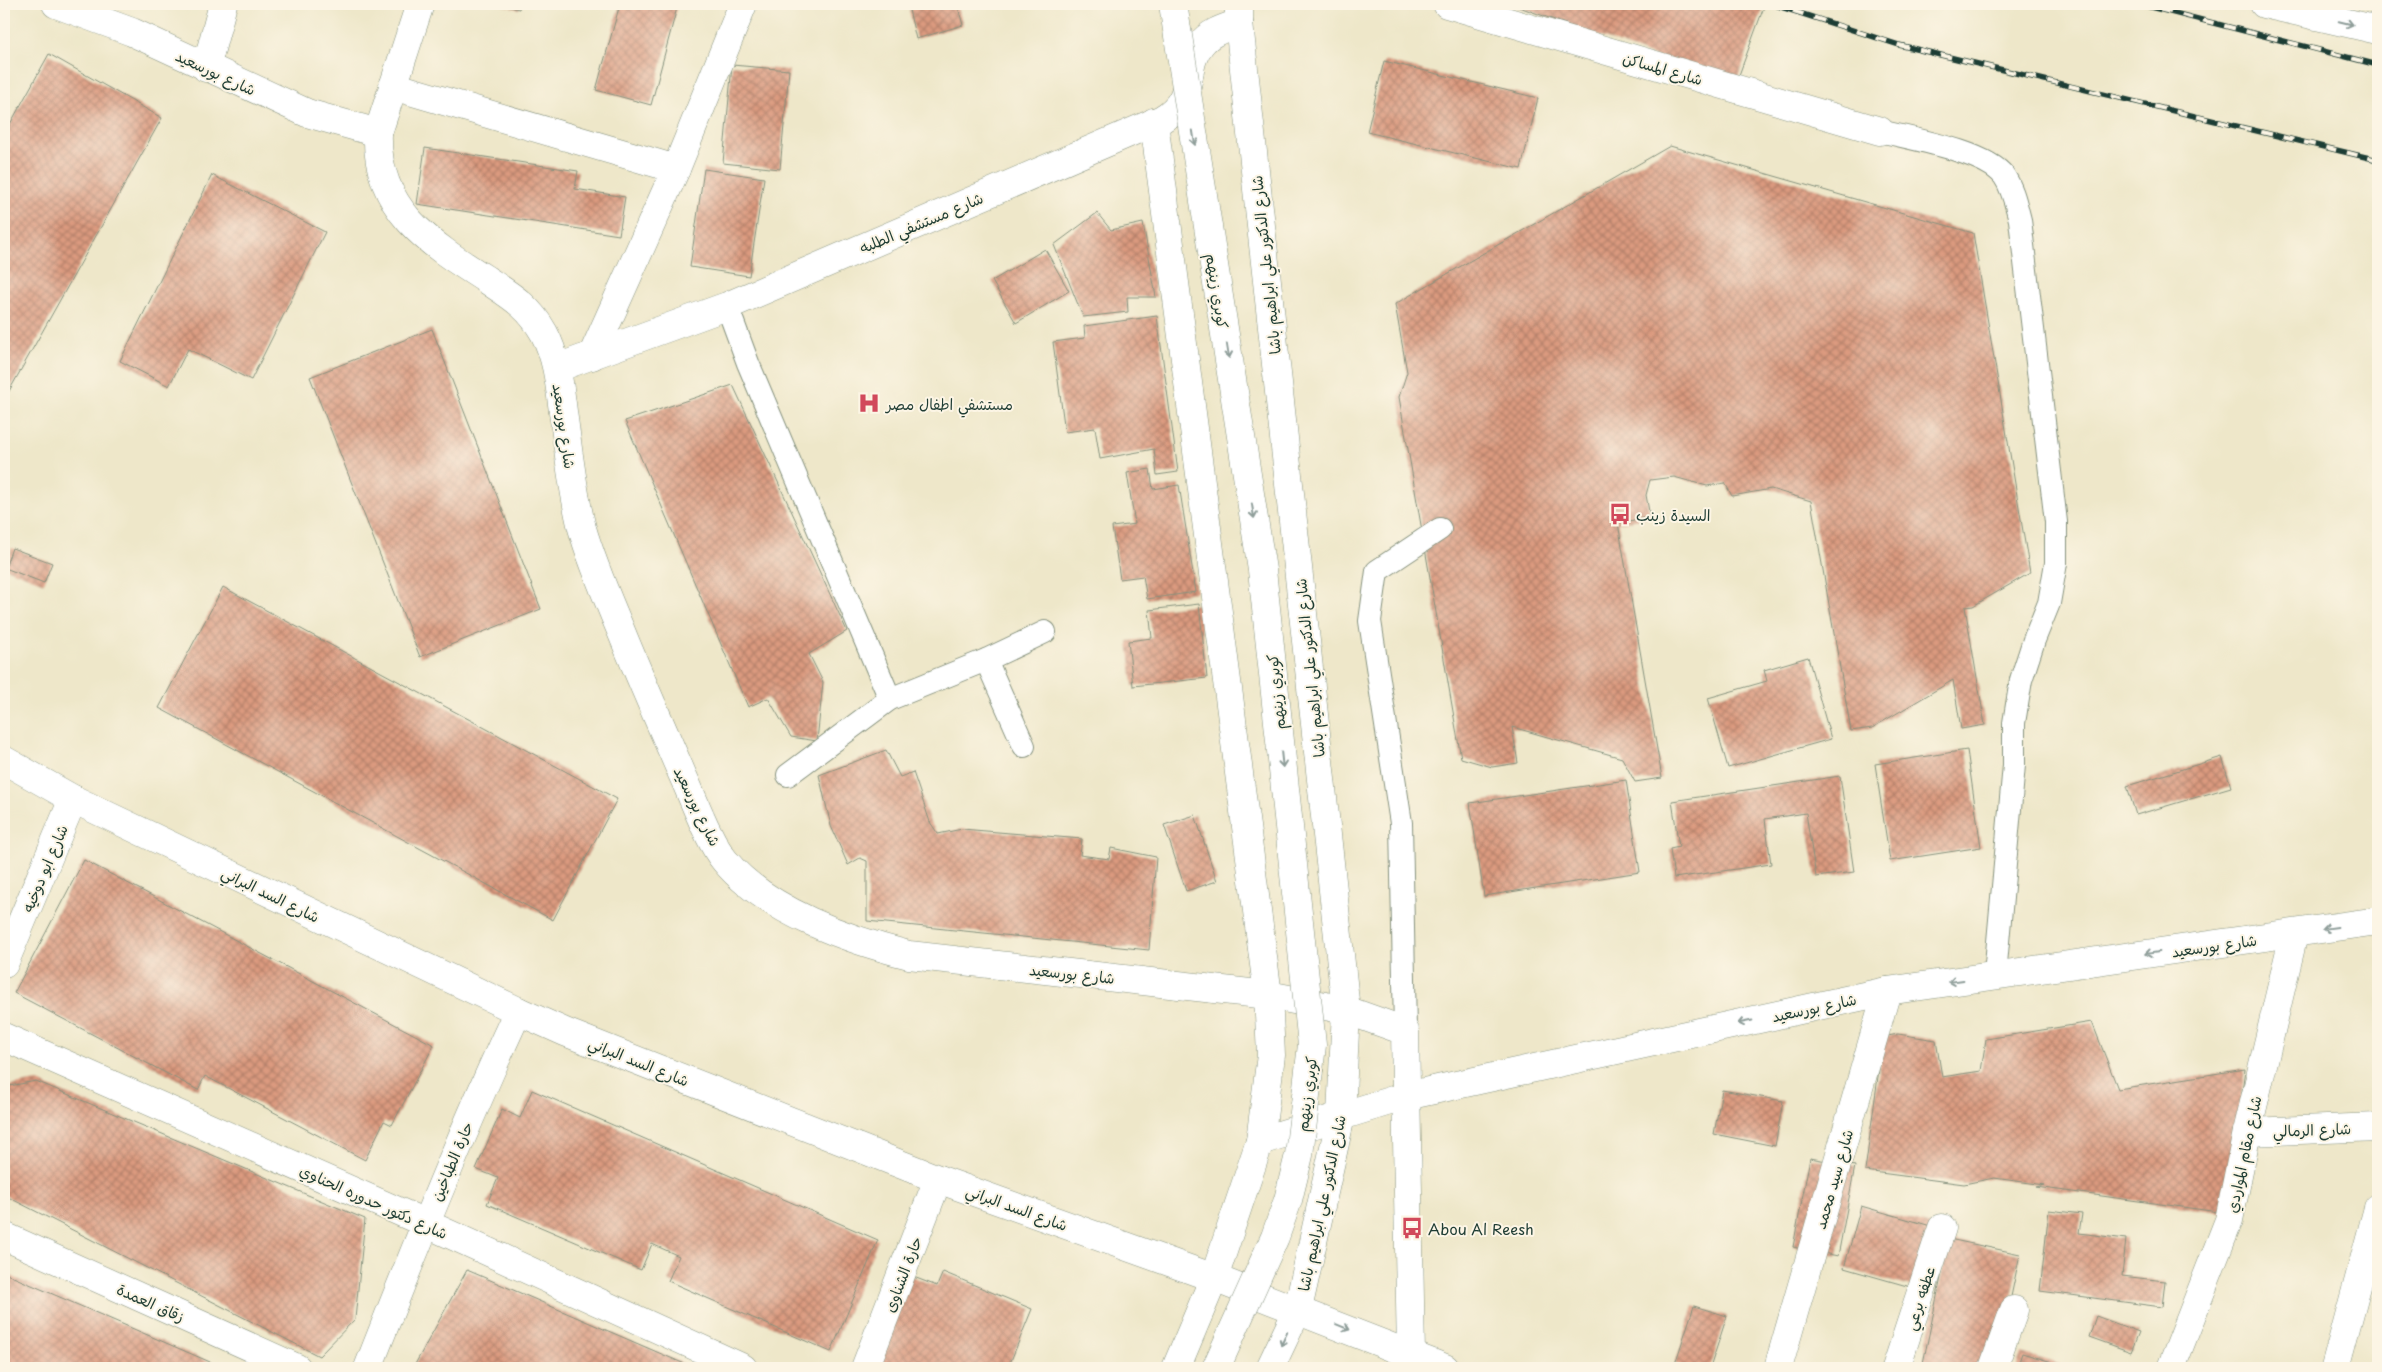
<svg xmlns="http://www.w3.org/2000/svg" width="2382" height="1372" font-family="'Playpen Sans','Playpen Sans Arabic',sans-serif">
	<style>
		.building { fill: url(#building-cross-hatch) }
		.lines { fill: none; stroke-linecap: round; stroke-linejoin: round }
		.service-casing { stroke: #86927e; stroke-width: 24 }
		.minor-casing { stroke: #86927e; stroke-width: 29 }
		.tertiary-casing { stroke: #86927e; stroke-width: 29 }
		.primary-casing { stroke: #86927e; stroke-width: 29 }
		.service { stroke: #fff; stroke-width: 22 }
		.minor { stroke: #fff; stroke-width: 28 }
		.tertiary { stroke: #fff; stroke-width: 28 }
		.primary { stroke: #fff; stroke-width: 28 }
		.rail-casing { stroke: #1f3d34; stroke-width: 5.5 }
		.rail { stroke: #fcf5e5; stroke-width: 4; stroke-dasharray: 11; stroke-linecap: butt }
		.primary-bridge-casing { stroke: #86927e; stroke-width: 29; stroke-linecap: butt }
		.primary-bridge { stroke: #fff; stroke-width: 28 }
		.oneway { stroke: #8f9e9a }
		.labels { text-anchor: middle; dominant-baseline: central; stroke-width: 4; stroke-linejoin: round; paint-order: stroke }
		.street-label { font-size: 15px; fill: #1f3d34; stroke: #fcf5e5 }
		.poi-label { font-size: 15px; fill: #1f3d34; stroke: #fcf5e5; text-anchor: start }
	</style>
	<defs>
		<pattern id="building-cross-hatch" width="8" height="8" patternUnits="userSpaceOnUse" patternTransform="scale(1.25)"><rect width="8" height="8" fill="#db9a7f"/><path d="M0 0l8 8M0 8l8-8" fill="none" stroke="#b17f69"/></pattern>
	</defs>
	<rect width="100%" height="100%" fill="#fcf5e5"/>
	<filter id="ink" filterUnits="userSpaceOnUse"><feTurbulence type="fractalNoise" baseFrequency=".02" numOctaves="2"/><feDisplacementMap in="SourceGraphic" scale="10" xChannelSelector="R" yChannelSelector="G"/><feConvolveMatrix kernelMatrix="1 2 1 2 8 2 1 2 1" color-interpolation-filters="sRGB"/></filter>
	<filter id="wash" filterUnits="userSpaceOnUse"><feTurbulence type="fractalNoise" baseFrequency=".0096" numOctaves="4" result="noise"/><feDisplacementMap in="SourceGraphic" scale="20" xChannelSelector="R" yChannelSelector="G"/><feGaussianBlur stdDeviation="1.12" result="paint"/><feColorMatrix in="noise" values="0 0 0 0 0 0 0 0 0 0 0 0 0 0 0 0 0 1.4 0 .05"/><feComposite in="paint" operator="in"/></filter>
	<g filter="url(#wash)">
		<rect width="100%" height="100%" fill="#eee7c9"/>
		<g id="blocks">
			<!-- building -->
			<g class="building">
				<polygon points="498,4 520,4 519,9"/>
				<polygon points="620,4 678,4 651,105 596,90"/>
				<polygon points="930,4 957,4 963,25 916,39 909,10"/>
				<polygon points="1511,4 1765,4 1735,86"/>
				<polygon points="49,54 162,118 4,400 4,135"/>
				<polygon points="1384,61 1538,98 1521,169 1367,132"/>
				<polygon points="732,65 789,70 780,169 723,163"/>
				<polygon points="1670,146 1973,233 2030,573 1973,606 1965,607 1985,725 1961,729 1953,680 1872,728 1851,731 1811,501 1771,489 1732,496 1725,483 1707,486 1674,477 1650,480 1646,495 1650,517 1618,523 1662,778 1635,782 1622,758 1512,727 1518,763 1492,767 1461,758 1399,397 1407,372 1395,304"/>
				<polygon points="425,148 578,171 575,189 625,197 619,235 417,204"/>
				<polygon points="704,169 764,178 749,276 690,267"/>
				<polygon points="212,175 325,232 251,380 188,349 169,386 120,361"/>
				<polygon points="1097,213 1111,230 1143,223 1156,297 1127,297 1128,312 1083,317 1054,245"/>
				<polygon points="1045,249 1069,291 1016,323 992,281"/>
				<polygon points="1157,316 1178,472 1157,475 1154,449 1100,459 1095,428 1065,432 1053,342 1085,338 1084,326"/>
				<polygon points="432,329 541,609 420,657 310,377"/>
				<polygon points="733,385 847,631 809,654 823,682 817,741 791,737 768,698 748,707 625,421"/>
				<polygon points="1150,469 1153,489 1179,485 1196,592 1147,599 1143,576 1120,579 1112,527 1135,524 1127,473"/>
				<polygon points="12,548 52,563 44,583 5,568"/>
				<polygon points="223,587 617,799 553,920 159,708"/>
				<polygon points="1199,604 1207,678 1133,686 1128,641 1152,638 1149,610"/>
				<polygon points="1808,657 1831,739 1728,768 1708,698 1767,681 1764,670"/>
				<polygon points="886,750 900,777 913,772 930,822 938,834 962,829 1082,839 1080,855 1109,859 1111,848 1156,857 1149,950 867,921 867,861 860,858 848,865 831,826 819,775"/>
				<polygon points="1967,750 1981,847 1890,861 1875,764"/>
				<polygon points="2222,757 2231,787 2136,815 2127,786"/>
				<polygon points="1840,776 1854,872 1816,877 1806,813 1765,819 1771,864 1674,878 1670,849 1679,847 1672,801"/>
				<polygon points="1626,780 1640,872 1484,896 1470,803"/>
				<polygon points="1195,815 1217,881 1186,891 1164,825"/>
				<polygon points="84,860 434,1045 392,1125 384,1121 365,1160 205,1076 198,1090 14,993"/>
				<polygon points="2092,1022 2118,1089 2245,1069 2226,1213 2036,1187 2045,1185 1994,1178 1964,1184 1865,1171 1881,1055 1878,1038 1898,1034 1936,1040 1942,1077 1981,1071 1986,1039"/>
				<polygon points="36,1081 365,1219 355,1319 319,1356 4,1195 4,1087"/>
				<polygon points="532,1090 878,1240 831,1352 668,1281 679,1256 652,1244 641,1270 487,1204 498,1178 476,1169 502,1109 520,1118"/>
				<polygon points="1722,1090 1783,1101 1775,1146 1714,1134"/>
				<polygon points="1810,1158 1855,1166 1838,1256 1793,1247"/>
				<polygon points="1861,1206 1945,1230 1928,1292 1844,1268"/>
				<polygon points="2049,1210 2082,1214 2079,1233 2126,1239 2122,1276 2165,1281 2162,1307 2040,1291"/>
				<polygon points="1949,1239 2020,1254 1996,1368 1922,1368"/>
				<polygon points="467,1270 694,1368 413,1368"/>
				<polygon points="943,1272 1032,1309 1008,1368 874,1368 911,1276 937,1286"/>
				<polygon points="4,1273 224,1368 4,1368"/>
				<polygon points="1694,1306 1727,1316 1710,1368 1689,1368 1675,1364"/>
				<polygon points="2096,1316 2139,1332 2131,1352 2089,1337"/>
				<polygon points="2022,1353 2072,1368 2017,1368"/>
			</g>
		</g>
	</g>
	<g filter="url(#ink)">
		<use href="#blocks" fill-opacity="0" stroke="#86927e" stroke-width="1"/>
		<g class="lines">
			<!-- service casing -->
			<g class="service-casing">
				<g id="service">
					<path d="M1880,131c31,8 105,20 124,45 9,13 12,29 16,44l36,302v41l-7,40 -15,37 -13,40 -7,43v42l-19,210"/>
					<polyline points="727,306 748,363 890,699"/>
					<polyline points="986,660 1024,746"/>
					<polyline points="788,775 890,699 986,660 1045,632"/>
					<polyline points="1405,1031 1401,823 1370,621 1377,571 1440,529"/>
				</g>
			</g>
			<!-- minor casing -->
			<g class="minor-casing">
				<g id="minor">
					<polyline points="56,4 132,32 307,113 378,133"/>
					<path d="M420,4l-42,129c-3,76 51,110 109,147 24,16 42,26 57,53 14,26 16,57 20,86 5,36 9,74 18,109 10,35 25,69 39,103 20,49 41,97 62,145 11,24 26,66 42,85 41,50 124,79 184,94l359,40 78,15 59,21 6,324"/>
					<polyline points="1239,4 1239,23 1346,1010 1341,1116 1298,1309 1270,1368"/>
					<polyline points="1447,4 1880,131"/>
					<polyline points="206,68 223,4"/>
					<polyline points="393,86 676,169"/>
					<polyline points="1154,122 1268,995 1271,1055 1260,1141 1214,1278 1176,1368"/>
					<polyline points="592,356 676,169 743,4"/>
					<path d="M557,368l170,-62 435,-187c37,-22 19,-51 39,-75 9,-12 24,-16 38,-21"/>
					<polyline points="4,964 73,799"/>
					<polyline points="4,1037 425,1223 743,1368"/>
					<polyline points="2247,1132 2378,1127"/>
					<polyline points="4,1236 297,1368"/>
					<path d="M368,1368c47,-120 95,-239 150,-357"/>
					<polyline points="865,1368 938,1179"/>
					<polyline points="1778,1368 1887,991"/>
					<polyline points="1896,1368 1942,1228"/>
					<polyline points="1993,1368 2014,1310"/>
					<polyline points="2171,1368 2229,1220 2247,1132 2294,934"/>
					<polyline points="2335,1368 2378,1208"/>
				</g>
			</g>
			<!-- tertiary casing -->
			<g class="tertiary-casing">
				<g id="tertiary">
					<polyline points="2264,4 2378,30"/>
					<polyline points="1260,1141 1406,1096 1887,991 2378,921"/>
				</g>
			</g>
			<!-- primary casing -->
			<g class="primary-casing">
				<polyline id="primary" points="4,760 73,799 518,1011 565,1032 938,1179 1214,1278 1445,1368"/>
			</g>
			<!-- service -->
			<use href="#service" class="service"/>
			<!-- minor -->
			<use href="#minor" class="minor"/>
			<!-- tertiary -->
			<use href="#tertiary" class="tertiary"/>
			<!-- primary -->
			<use href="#primary" class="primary"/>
			<!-- rail casing -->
			<g class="rail-casing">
				<g id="rail">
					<polyline points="1772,4 1899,45 2378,160"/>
					<polyline points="2139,4 2378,65"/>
				</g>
			</g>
			<!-- rail -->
			<use href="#rail" class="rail"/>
			<!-- primary-bridge casing -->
			<g class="primary-bridge-casing">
				<polyline id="primary-bridge" points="1173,4 1262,570 1312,1045 1299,1155 1288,1200 1275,1237 1216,1368"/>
			</g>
			<!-- primary-bridge -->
			<use href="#primary-bridge" class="primary-bridge"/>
		</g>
		<!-- one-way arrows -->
		<defs><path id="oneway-shaft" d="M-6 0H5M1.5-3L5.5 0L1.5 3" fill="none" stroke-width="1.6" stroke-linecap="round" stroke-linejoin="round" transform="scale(1.25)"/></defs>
		<g class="oneway">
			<use href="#oneway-shaft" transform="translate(2346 23) rotate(13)"/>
			<use href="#oneway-shaft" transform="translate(1194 138) rotate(81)"/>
			<use href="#oneway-shaft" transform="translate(1228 351) rotate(81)"/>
			<use href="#oneway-shaft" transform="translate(1253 511) rotate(81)"/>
			<use href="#oneway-shaft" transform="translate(1282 760) rotate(84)"/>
			<use href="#oneway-shaft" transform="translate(2330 928) rotate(172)"/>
			<use href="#oneway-shaft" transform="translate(2152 953) rotate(172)"/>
			<use href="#oneway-shaft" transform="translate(1956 981) rotate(172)"/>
			<use href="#oneway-shaft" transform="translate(1745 1022) rotate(168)"/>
			<use href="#oneway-shaft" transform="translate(1343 1327) rotate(22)"/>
			<use href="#oneway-shaft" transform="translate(1284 1339) rotate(115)"/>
		</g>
	</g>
	<!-- icons -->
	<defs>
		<g id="hospital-bare" transform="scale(1.725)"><path d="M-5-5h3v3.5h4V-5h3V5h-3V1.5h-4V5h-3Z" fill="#d1495b" stroke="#fcf5e5" stroke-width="2.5" paint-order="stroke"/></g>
		<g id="bus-bare" transform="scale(1.725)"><path d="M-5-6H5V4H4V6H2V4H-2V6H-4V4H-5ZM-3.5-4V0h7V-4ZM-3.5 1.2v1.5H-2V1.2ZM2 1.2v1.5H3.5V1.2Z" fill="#d1495b" stroke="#fcf5e5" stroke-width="2.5" paint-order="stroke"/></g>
	</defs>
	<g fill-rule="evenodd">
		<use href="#hospital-bare" x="869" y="403"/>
		<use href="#bus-bare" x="1620" y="514"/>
		<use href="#bus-bare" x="1412" y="1228"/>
	</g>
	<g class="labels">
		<!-- street labels -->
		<g class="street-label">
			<text transform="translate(1663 68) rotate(16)">شارع المساكن</text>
			<text transform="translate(216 72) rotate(25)">شارع بورسعيد</text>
			<text transform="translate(921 222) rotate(-23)">شارع مستشفي الطلبه</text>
			<text transform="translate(1265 265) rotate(-96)">شارع الدكتور علي ابراهيم باشا</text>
			<text transform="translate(1218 291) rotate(81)">كوبري زينهم</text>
			<text transform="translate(565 426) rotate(82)">شارع بورسعيد</text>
			<text transform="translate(1309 668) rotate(-96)">شارع الدكتور علي ابراهيم باشا</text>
			<text transform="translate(1275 692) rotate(-96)">كوبري زينهم</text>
			<text transform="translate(698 806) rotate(64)">شارع بورسعيد</text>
			<text transform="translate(44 868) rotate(-67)">شارع ابو دوخيه</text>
			<text transform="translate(271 894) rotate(26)">شارع السد البراني</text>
			<text transform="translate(2214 945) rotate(-8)">شارع بورسعيد</text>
			<text transform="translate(1072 973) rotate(6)">شارع بورسعيد</text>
			<text transform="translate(1814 1007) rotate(-12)">شارع بورسعيد</text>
			<text transform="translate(639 1061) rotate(22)">شارع السد البراني</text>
			<text transform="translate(1306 1094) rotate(-83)">كوبري زينهم</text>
			<text transform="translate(2312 1129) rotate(-2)">شارع الرمالي</text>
			<text transform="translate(2243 1154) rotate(-78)">شارع مقام المواردي</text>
			<text transform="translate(451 1161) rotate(-67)">حارة الطباخين</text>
			<text transform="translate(1833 1179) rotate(-74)">شارع سيد محمد</text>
			<text transform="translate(374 1201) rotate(24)">شارع دكتور حدوره الحناوي</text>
			<text transform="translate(1321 1203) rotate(-78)">شارع الدكتور علي ابراهيم باشا</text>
			<text transform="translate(1017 1207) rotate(20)">شارع السد البراني</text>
			<text transform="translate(902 1274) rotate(-69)">حارة الشناوى</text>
			<text transform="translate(1919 1298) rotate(-72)">عطفه برعي</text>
			<text transform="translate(151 1302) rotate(24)">زقاق العمدة</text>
		</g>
		<!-- poi labels -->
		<g class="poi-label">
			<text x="886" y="403">مستشفي اطفال مصر</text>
			<text x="1636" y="514">السيدة زينب</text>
			<text x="1428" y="1228">Abou Al Reesh</text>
		</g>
	</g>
	<!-- margin -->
	<rect width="2382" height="1372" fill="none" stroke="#fcf5e5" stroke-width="20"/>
</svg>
